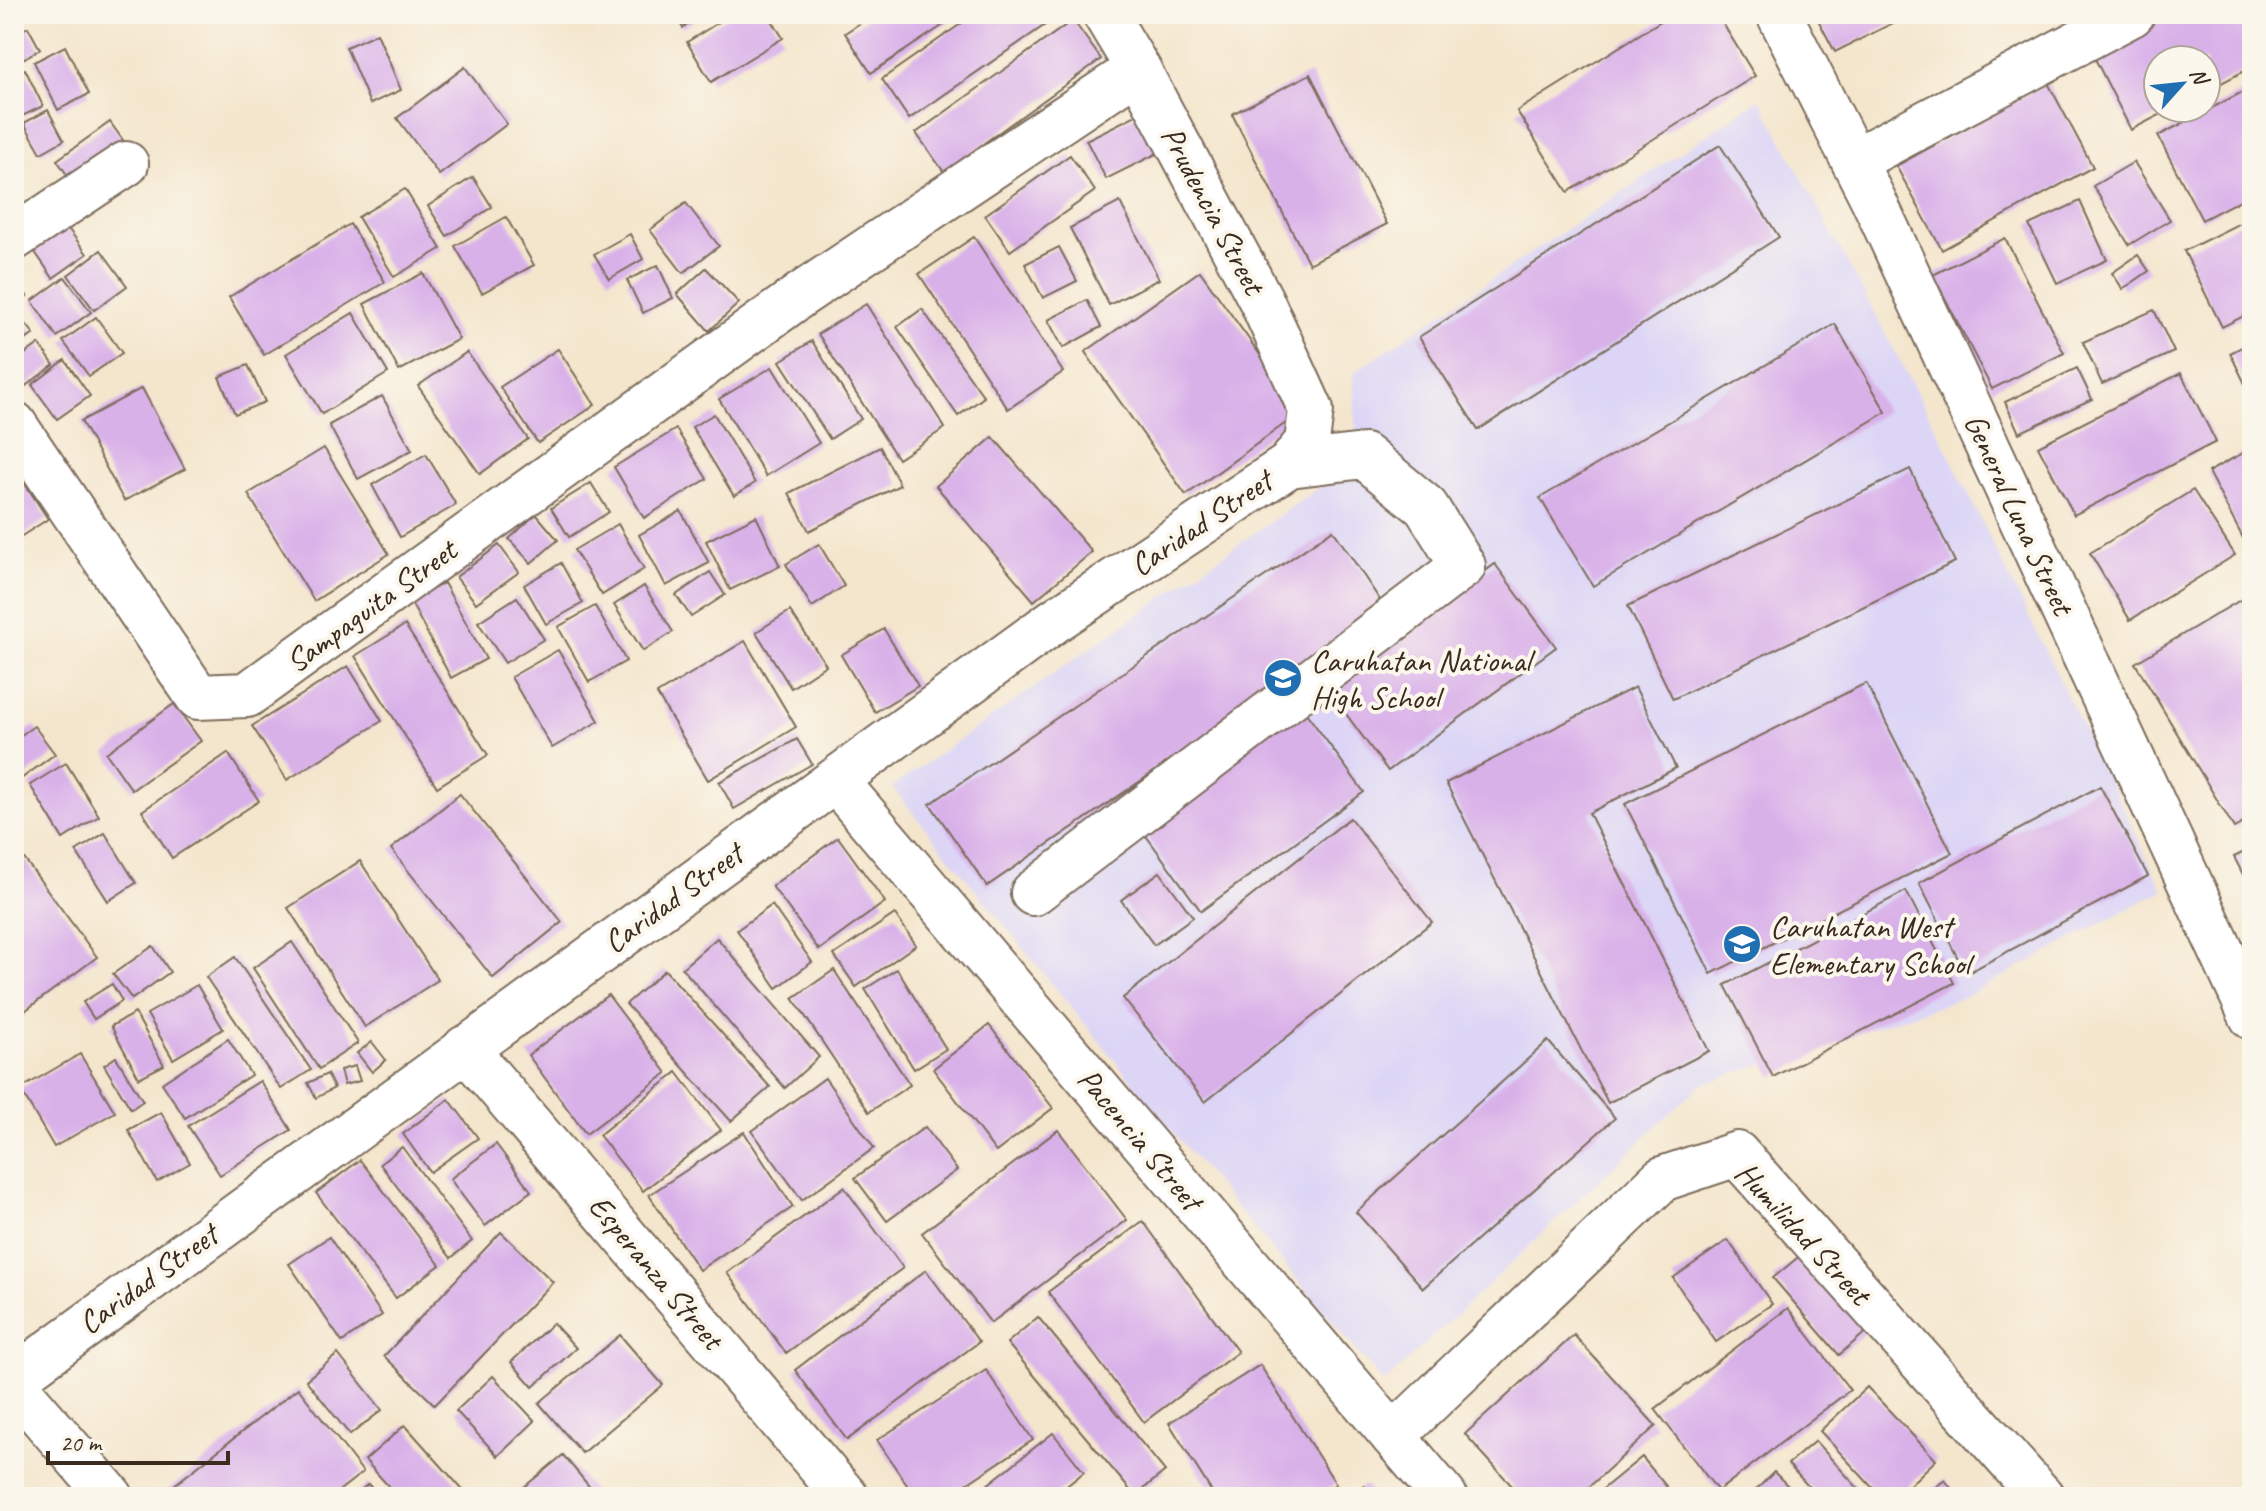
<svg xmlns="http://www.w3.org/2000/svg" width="2266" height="1511" font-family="Caveat,sans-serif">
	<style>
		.built { fill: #dcd5f6 }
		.building { fill: #d9b1e9 }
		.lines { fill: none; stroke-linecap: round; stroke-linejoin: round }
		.minor-casing { stroke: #7c6c5b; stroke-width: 48 }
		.minor { stroke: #fff; stroke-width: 44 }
		.labels { text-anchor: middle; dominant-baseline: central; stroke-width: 8; stroke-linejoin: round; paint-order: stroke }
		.street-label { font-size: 32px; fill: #3b2a1e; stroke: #fbf7ec }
		.poi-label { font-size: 32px; fill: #3b2a1e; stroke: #fbf7ec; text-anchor: start }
	</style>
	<rect width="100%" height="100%" fill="#fbf7ec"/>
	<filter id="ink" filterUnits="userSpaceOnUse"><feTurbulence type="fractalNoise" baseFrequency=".0125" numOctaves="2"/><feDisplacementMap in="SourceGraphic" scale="16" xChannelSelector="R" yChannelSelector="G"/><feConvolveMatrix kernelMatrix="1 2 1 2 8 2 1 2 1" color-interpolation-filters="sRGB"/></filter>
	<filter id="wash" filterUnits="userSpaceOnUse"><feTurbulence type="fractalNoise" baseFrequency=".006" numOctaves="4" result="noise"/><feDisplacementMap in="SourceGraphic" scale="32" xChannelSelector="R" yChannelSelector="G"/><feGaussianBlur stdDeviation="1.8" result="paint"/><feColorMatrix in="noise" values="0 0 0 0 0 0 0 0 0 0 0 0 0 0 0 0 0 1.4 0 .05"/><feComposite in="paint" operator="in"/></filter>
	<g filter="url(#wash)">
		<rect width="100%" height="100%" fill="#f4e6cd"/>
		<!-- built -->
		<polygon class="built" points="1760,99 1939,434 2163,890 1965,997 1700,1085 1384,1383 1183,1144 892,787 1357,461 1353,373"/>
		<g id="blocks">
			<!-- building -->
			<g class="building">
				<polygon points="674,14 703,14 683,28"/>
				<polygon points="732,14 768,14 783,38 711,82 687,42"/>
				<polygon points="874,14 960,14 871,73 845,33"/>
				<polygon points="975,14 1061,14 909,119 882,79"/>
				<polygon points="1672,14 1717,14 1755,76 1568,192 1517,111"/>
				<polygon points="1815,14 1911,14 1835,52"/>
				<polygon points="2159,14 2252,14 2252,67 2206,91 2206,60 2158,60 2158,108 2173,108 2131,130 2090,49"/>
				<polygon points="1073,20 1101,59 944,172 916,133"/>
				<polygon points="28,27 40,49 14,64 14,35"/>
				<polygon points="377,33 401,90 370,104 346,47"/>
				<polygon points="65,46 89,94 58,110 34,62"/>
				<polygon points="465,67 507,124 439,175 397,118"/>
				<polygon points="25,69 43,106 14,120 14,74"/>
				<polygon points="1310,74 1387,224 1309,264 1232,114"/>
				<polygon points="2048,83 2093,167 1942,250 1896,166"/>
				<polygon points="2252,87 2252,194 2202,220 2158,136"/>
				<polygon points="48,110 64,140 41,153 24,123"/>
				<polygon points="1142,112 1162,151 1106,179 1086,140"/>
				<polygon points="110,122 130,150 76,188 57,160"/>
				<polygon points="1720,145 1779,237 1478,430 1419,337"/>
				<polygon points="1070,155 1095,191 1010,251 985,215"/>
				<polygon points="2134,162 2170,220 2129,245 2093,186"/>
				<polygon points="473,177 492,207 447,236 428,206"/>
				<polygon points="405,189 441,249 394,277 358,217"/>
				<polygon points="2080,201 2107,260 2057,283 2029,225"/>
				<polygon points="1120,202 1159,279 1109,305 1070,228"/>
				<polygon points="686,203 719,246 683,273 650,230"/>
				<polygon points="506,217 534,265 482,293 455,246"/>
				<polygon points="2252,217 2252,312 2222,327 2184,251"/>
				<polygon points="61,219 87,254 53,278 28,242"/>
				<polygon points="350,224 385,282 264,355 229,297"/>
				<polygon points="630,234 643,259 609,279 594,254"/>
				<polygon points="974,237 1063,372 1008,409 919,274"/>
				<polygon points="2005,238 2064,353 1992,389 1933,275"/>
				<polygon points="1059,247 1077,281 1043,298 1025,264"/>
				<polygon points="101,250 127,286 94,310 68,275"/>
				<polygon points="2138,255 2149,271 2123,289 2112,273"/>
				<polygon points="658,265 673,298 643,313 627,280"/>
				<polygon points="706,268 739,303 709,331 677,294"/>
				<polygon points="1200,271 1301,412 1186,495 1085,352"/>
				<polygon points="423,273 459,339 399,371 364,304"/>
				<polygon points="14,277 27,296 14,306"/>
				<polygon points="65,277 91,312 57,337 32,301"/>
				<polygon points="1087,300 1101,327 1063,348 1048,320"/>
				<polygon points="866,304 945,428 898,459 818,334"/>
				<polygon points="922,309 984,397 958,416 897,327"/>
				<polygon points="2154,310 2174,352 2102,384 2083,342"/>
				<polygon points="353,313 388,373 322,414 286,354"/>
				<polygon points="18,314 34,334 14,348 14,316"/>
				<polygon points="96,317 122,353 89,376 63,341"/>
				<polygon points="1835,324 1886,412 1593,586 1540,498"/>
				<polygon points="812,341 861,419 830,439 780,361"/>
				<polygon points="2252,342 2252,398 2230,353"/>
				<polygon points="39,344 54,365 16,393 14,362"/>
				<polygon points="558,349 595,405 538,443 500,387"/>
				<polygon points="467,352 528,439 480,474 418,386"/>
				<polygon points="65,360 90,396 57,419 32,385"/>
				<polygon points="248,365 265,402 235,414 219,377"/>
				<polygon points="772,367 819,443 766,476 719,399"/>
				<polygon points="2077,368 2092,399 2019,433 2005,402"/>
				<polygon points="2181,373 2216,442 2074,515 2038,446"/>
				<polygon points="142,388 185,469 124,501 81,421"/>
				<polygon points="382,396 412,450 358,479 329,425"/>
				<polygon points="714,414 755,483 734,496 692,427"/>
				<polygon points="676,429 707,479 644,518 614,467"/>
				<polygon points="993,437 1092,552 1034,601 936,486"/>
				<polygon points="880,447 900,485 809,531 789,493"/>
				<polygon points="324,448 389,554 314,601 248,494"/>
				<polygon points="2252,448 2252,555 2208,472"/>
				<polygon points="426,454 456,505 400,537 372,485"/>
				<polygon points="14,467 48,519 14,541"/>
				<polygon points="1910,469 1955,562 1673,699 1628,606"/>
				<polygon points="591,483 609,512 569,537 551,508"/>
				<polygon points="2193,490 2235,555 2130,620 2090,553"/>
				<polygon points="681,511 709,563 666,586 639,535"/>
				<polygon points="536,514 558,540 531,563 509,539"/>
				<polygon points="756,516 780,566 730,590 706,541"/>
				<polygon points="618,524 644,569 602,595 574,550"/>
				<polygon points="1333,530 1388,612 987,886 930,804"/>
				<polygon points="819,544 844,586 812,607 786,564"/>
				<polygon points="499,545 519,572 476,603 456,577"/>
				<polygon points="561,563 583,603 546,624 524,585"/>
				<polygon points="1495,564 1556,647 1388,771 1327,688"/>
				<polygon points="710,572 725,595 691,617 676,595"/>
				<polygon points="444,583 486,659 451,678 410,601"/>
				<polygon points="644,586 673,632 643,651 614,605"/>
				<polygon points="2252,593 2252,818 2234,828 2135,663"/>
				<polygon points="517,597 544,639 505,663 478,622"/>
				<polygon points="595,606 626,661 589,682 558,627"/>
				<polygon points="790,611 826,665 791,688 756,632"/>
				<polygon points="405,625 488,755 437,787 355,656"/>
				<polygon points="884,629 918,686 875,712 841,655"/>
				<polygon points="745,641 796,727 708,780 657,694"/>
				<polygon points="558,650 599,721 552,748 511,677"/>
				<polygon points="348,666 382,721 287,780 252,726"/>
				<polygon points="1866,683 1952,853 1711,974 1625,804"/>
				<polygon points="1635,687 1676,768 1589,813 1709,1051 1608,1103 1446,783"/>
				<polygon points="174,704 201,741 132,790 106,753"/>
				<polygon points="1301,706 1364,792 1201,911 1139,826"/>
				<polygon points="34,726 55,754 14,784 14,740"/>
				<polygon points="797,739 812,764 734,809 719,782"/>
				<polygon points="228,753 259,801 172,858 142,811"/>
				<polygon points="66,763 99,816 63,839 30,785"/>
				<polygon points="2100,786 2148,876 1966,974 1919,883"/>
				<polygon points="460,794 562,922 493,978 391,849"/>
				<polygon points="1350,818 1432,922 1205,1102 1123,998"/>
				<polygon points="105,833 136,883 108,901 76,851"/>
				<polygon points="838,837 885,902 819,950 772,886"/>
				<polygon points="14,845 97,957 14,1019"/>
				<polygon points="2252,848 2252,892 2234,857"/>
				<polygon points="360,861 438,980 365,1027 288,908"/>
				<polygon points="1160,872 1193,917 1154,945 1121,900"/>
				<polygon points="1906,891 1954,983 1773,1077 1725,985"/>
				<polygon points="772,905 812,962 777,988 737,930"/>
				<polygon points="895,914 916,945 856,987 834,955"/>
				<polygon points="717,938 819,1057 785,1088 682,968"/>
				<polygon points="292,942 358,1043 319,1069 253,968"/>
				<polygon points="153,946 170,972 132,999 113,974"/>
				<polygon points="235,957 311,1070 281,1089 206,977"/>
				<polygon points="897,969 946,1049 914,1069 865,989"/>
				<polygon points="665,970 770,1087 731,1121 626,1004"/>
				<polygon points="834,970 910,1085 869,1112 793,998"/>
				<polygon points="112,984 122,1001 94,1019 83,1002"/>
				<polygon points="197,985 223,1029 173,1059 147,1014"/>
				<polygon points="608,995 667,1073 586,1134 528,1055"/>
				<polygon points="135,1013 164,1065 139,1078 111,1026"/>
				<polygon points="989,1025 1053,1108 996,1152 933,1069"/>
				<polygon points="228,1039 251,1075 185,1118 162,1083"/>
				<polygon points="1548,1041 1615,1118 1423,1288 1356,1212"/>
				<polygon points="372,1042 386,1060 372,1072 357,1053"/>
				<polygon points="80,1054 115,1112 54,1147 20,1089"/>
				<polygon points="116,1057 143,1101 131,1109 104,1065"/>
				<polygon points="355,1066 360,1081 344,1085 340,1070"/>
				<polygon points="677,1072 721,1130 643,1191 599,1135"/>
				<polygon points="327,1074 334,1088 316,1098 308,1083"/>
				<polygon points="825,1078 874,1148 802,1200 752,1131"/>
				<polygon points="260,1081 291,1130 220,1175 188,1126"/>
				<polygon points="449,1099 478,1138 430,1172 403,1134"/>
				<polygon points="161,1112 190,1163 157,1182 128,1130"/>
				<polygon points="925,1127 957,1170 887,1221 855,1178"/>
				<polygon points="1058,1130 1127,1220 991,1323 922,1233"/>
				<polygon points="744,1132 793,1207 699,1270 649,1195"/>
				<polygon points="496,1144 531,1191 485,1226 450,1179"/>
				<polygon points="402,1147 472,1241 451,1258 380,1164"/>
				<polygon points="360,1160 440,1265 396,1298 316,1193"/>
				<polygon points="844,1187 903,1268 786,1353 727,1273"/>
				<polygon points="1143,1221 1238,1352 1144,1422 1048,1292"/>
				<polygon points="501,1232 553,1282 435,1405 384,1356"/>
				<polygon points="329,1237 382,1315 342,1342 289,1264"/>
				<polygon points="1728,1240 1772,1304 1716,1342 1673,1278"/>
				<polygon points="1809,1248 1874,1325 1839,1355 1773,1278"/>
				<polygon points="926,1270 979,1342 847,1440 795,1370"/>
				<polygon points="1788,1308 1850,1390 1718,1491 1655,1409"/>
				<polygon points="1038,1317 1165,1471 1135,1496 1007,1343"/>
				<polygon points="553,1323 576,1348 533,1387 511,1362"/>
				<polygon points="620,1335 663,1385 582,1453 539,1403"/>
				<polygon points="1574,1335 1656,1426 1578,1497 1522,1497 1465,1434"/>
				<polygon points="338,1354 382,1410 350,1435 306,1380"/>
				<polygon points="1260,1365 1336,1484 1315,1497 1215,1497 1169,1423"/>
				<polygon points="986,1370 1033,1440 947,1497 915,1497 877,1440"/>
				<polygon points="493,1376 535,1421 498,1456 456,1411"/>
				<polygon points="1867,1387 1936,1460 1897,1497 1881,1497 1820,1431"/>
				<polygon points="298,1388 363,1472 331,1497 159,1497"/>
				<polygon points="405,1425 469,1497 398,1497 365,1460"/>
				<polygon points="1053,1433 1084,1472 1053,1497 972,1497"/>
				<polygon points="1815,1441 1866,1497 1818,1497 1788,1464"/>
				<polygon points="563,1455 598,1497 512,1497"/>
				<polygon points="1642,1457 1675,1497 1593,1497"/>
				<polygon points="1774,1472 1799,1497 1749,1497"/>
				<polygon points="14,1478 29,1497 14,1497"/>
				<polygon points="1945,1480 1958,1497 1922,1497"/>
				<polygon points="368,1484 379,1497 353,1497"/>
				<polygon points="1364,1485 1374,1497 1351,1497"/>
			</g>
		</g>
	</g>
	<g filter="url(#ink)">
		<use href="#blocks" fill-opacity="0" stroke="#7c6c5b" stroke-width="2"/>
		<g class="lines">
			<!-- minor casing -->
			<g class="minor-casing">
				<g id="minor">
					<polyline points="1779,14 1873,199 2252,1017"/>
					<polyline points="1854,161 2132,14"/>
					<polyline points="14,238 126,164"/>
					<polyline points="14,424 198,697 247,695 802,294 1138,69"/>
					<polyline points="836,781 1445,1497"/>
					<polyline points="1033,893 1463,566 1426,507 1364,456 1289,465"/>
					<polyline points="465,1048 846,1497"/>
					<polyline points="14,1378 1054,621 1289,465 1307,442 1311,410 1261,300 1138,69 1105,14"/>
					<polyline points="14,1385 111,1497"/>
					<polyline points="1393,1436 1662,1179 1737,1154 2042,1497"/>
				</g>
			</g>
			<!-- minor -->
			<use href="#minor" class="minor"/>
		</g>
	</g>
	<!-- icons -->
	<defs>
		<g id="school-disc" transform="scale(2)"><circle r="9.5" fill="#1f6fb2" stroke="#fbf7ec"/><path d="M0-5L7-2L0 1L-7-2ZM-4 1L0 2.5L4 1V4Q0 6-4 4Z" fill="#fff"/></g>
	</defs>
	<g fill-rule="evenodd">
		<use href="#school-disc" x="1283" y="678"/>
		<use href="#school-disc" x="1742" y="944"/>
	</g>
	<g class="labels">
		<!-- street labels -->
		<g class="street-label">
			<text transform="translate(1213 210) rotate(62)">Prudencia Street</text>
			<text transform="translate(2019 514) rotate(65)">General Luna Street</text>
			<text transform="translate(1201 523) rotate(-34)">Caridad Street</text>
			<text transform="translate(371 606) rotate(-36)">Sampaguita Street</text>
			<text transform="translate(673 898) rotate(-36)">Caridad Street</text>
			<text transform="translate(1140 1139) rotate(50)">Pacencia Street</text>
			<text transform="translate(1803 1233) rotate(47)">Humilidad Street</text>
			<text transform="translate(656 1272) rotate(50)">Esperanza Street</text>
			<text transform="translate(148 1279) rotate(-36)">Caridad Street</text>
		</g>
		<!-- poi labels -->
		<g class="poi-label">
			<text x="1311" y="660">Caruhatan National<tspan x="1311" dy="37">High School</tspan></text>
			<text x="1770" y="926">Caruhatan West<tspan x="1770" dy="37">Elementary School</tspan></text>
		</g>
	</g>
	<!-- margin -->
	<rect width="2266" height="1511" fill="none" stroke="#fbf7ec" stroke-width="48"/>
	<!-- north arrow -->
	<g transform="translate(2182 84) rotate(63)"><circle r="38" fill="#fbf7ec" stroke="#aea59a" stroke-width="2"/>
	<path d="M0-6L14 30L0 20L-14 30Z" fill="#1f6fb2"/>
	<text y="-12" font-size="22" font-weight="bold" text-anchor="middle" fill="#3b2a1e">N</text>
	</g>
	<!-- scale -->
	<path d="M48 1451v12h180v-12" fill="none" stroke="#3b2a1e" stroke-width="4"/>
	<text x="60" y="1451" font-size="24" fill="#3b2a1e" stroke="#fbf7ec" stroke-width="6" paint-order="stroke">20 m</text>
</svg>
